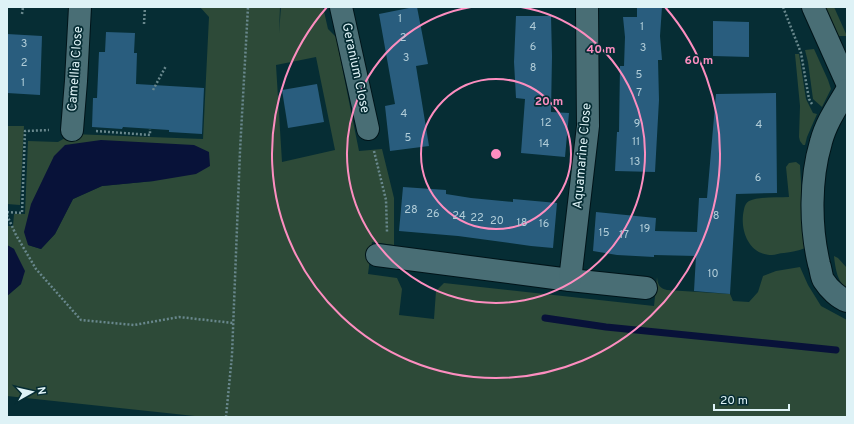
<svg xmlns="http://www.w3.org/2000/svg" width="854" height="424" font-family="Overpass,sans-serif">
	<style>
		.green { fill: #2d4a38; fill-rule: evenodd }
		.water { fill: #081239 }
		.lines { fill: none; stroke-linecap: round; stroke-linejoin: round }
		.stream { stroke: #081239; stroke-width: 7 }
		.building { fill: #295d7e }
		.minor-casing { stroke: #001419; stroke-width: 24 }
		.path { stroke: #69888d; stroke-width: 2.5; stroke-dasharray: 2 2; stroke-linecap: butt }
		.minor { stroke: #496e75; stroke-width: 22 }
		.ring { fill: none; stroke: #fd8ec0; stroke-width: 2 }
		.labels { text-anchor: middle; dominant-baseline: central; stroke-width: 3.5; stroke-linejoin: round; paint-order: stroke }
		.number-label { font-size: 11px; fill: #b1cdd8 }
		.street-label { font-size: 13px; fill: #def2f6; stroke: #062d34 }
		.centre { fill: #fd8ec0; stroke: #062d34; stroke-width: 2 }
		.ring-label { font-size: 12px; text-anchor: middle; font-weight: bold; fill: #fd8ec0; stroke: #062d34; stroke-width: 3.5; stroke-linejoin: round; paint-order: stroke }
	</style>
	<rect width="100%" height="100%" fill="#062d34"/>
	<!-- green -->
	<g class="green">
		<path d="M200,7h80l-1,26 2,-26h42l5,22 8,8 23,114 23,-2 12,49v47l-22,-3 -4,32 29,4 5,11 -3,26 35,4 2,-28 8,-8 210,23 3,-29c1,8 2,11 10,13l63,4 3,7 16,1 9,-10 5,-16 13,-5 24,-4 8,18 13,21 26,14v97h-643l-197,-21v-100l14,-12 -7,-35 -7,-4v-19h6l1,-12h11l3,-73 30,1 14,-8 131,5 6,-122zM316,57l19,93 -53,12 -6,-97zM101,140l53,41 -52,5 -29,13 -18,35 -14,15 -13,-4z"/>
		<polygon points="824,7 834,7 847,36 835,36"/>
		<polygon points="814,49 828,80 831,89 822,107 813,99 808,62 805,50"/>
		<polygon points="795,54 799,54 806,99 813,113 817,114 807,137 805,145 803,145 800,141 799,137 800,106"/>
		<polygon points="7,126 24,126 20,205 7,204 8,142 7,142"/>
		<path d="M796,162l4,3 5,83c-7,3 -14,4 -21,5 -4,0 -9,2 -12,2 -22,0 -31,-22 -29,-40 1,-5 1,-11 6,-14 11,-5 28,-3 40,-4l-3,-30 3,-4z"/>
		<path d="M834,256l4,2 9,10v20c-10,-5 -12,-22 -13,-32z"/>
	</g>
	<!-- water -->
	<g class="water">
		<polygon points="101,140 194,145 209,152 210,166 196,174 154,181 102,186 73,199 55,234 41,249 28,245 24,232 31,204 54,156 65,145"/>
		<polygon points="7,245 14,249 25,271 21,284 7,296"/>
	</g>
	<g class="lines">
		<!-- stream -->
		<polyline class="stream" points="545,318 606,327 836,350"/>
	</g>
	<!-- building -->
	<g class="building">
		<polygon points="414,7 417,7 428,64 416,66 429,146 390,151 385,106 395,104 379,14"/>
		<polygon points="637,7 662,7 660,36 662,60 658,60 659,100 655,172 615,171 617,132 619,132 620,66 624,66 625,37 623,17 637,17"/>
		<polygon points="516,16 551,16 552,56 551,112 569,113 565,157 521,153 525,99 516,98 514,62"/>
		<polygon points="713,21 749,22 749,57 713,56"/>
		<polygon points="106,32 135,33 134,53 137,53 136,84 204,88 202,134 169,132 169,130 123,127 122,129 92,127 93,98 97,98 99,52 105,52"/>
		<polygon points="7,34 42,36 40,95 7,93"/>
		<polygon points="317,84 324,122 288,128 282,90"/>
		<polygon points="776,93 777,193 736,194 730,294 694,291 696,256 654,255 654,257 617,255 593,251 596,212 656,218 655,231 697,232 699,198 707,198 716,94"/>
		<polygon points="403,187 446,190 446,194 471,198 513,202 513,199 557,203 553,248 531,246 458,236 399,231"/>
	</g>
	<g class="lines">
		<!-- minor casing -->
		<g class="minor-casing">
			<g id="minor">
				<polyline points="341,7 368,129"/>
				<polyline points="813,7 847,83"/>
				<path d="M847,90c-10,17 -21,33 -26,52 -11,37 -11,84 -2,122 2,5 2,13 5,17 5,8 15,17 23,20"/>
				<polyline points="72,130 76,81 80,7"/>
				<polyline points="377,255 570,280 646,288"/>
				<polyline points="570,280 588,126 587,7"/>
			</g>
		</g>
		<!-- path -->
		<g class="path">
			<polyline points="783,7 801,53 809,99 812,104"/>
			<polyline points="22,14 23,7"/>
			<polyline points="144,24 145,7"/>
			<polyline points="153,90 166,66"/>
			<polyline points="96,131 150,135 150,129"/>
			<polyline points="374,151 386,200 387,232"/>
			<polyline points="7,212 22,213 25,131 49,130"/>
			<polyline points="7,215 16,235 36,269 81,320 134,325 179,317 233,323"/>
			<polyline points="226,417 232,355 240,151 248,7"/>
		</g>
		<!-- minor -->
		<use href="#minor" class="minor"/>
	</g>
	<!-- distance rings -->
	<g class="ring">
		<circle cx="496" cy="154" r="75"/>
		<path d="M521 7A149 149 0 1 1 471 7"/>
		<path d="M665 7A224 224 0 1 1 327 7"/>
	</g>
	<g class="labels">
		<!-- number labels -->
		<g class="number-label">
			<text x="400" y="19">1</text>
			<text x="533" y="27">4</text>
			<text x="642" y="27">1</text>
			<text x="403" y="38">2</text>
			<text x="24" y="44">3</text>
			<text x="533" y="47">6</text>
			<text x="643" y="48">3</text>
			<text x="406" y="58">3</text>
			<text x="24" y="63">2</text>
			<text x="533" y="68">8</text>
			<text x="639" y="75">5</text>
			<text x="23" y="83">1</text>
			<text x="639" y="93">7</text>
			<text x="404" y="114">4</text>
			<text x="546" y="123">12</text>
			<text x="637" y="124">9</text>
			<text x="759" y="125">4</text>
			<text x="408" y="138">5</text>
			<text x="636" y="142">11</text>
			<text x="544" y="144">14</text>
			<text x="635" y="162">13</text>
			<text x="758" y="178">6</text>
			<text x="411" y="210">28</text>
			<text x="433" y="214">26</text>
			<text x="459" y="216">24</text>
			<text x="716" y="216">8</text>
			<text x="477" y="218">22</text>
			<text x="497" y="221">20</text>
			<text x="522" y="223">18</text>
			<text x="544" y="224">16</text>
			<text x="645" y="229">19</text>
			<text x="604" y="233">15</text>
			<text x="624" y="235">17</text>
			<text x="713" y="274">10</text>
		</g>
		<!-- street labels -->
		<g class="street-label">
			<text transform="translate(355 68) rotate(78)">Geranium Close</text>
			<text transform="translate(76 69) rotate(-86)">Camellia Close</text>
			<text transform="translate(583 156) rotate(-85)">Aquamarine Close</text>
		</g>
	</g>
	<circle cx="496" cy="154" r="6" class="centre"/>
	<g class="ring-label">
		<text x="601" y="53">40 m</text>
		<text x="699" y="64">60 m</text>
		<text x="549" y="105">20 m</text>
	</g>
	<!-- border -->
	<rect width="854" height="424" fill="none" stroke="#def2f6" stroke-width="16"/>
	<!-- north arrow -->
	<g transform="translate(32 392) rotate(82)" stroke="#062d34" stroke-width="3" paint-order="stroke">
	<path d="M0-3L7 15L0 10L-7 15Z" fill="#def2f6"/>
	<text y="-6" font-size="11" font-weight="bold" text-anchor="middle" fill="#def2f6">N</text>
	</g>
	<!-- scale -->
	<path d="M714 404v6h75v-6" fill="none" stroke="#def2f6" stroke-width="2"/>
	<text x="720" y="404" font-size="12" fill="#def2f6" stroke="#062d34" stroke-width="3" paint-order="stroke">20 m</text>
</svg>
